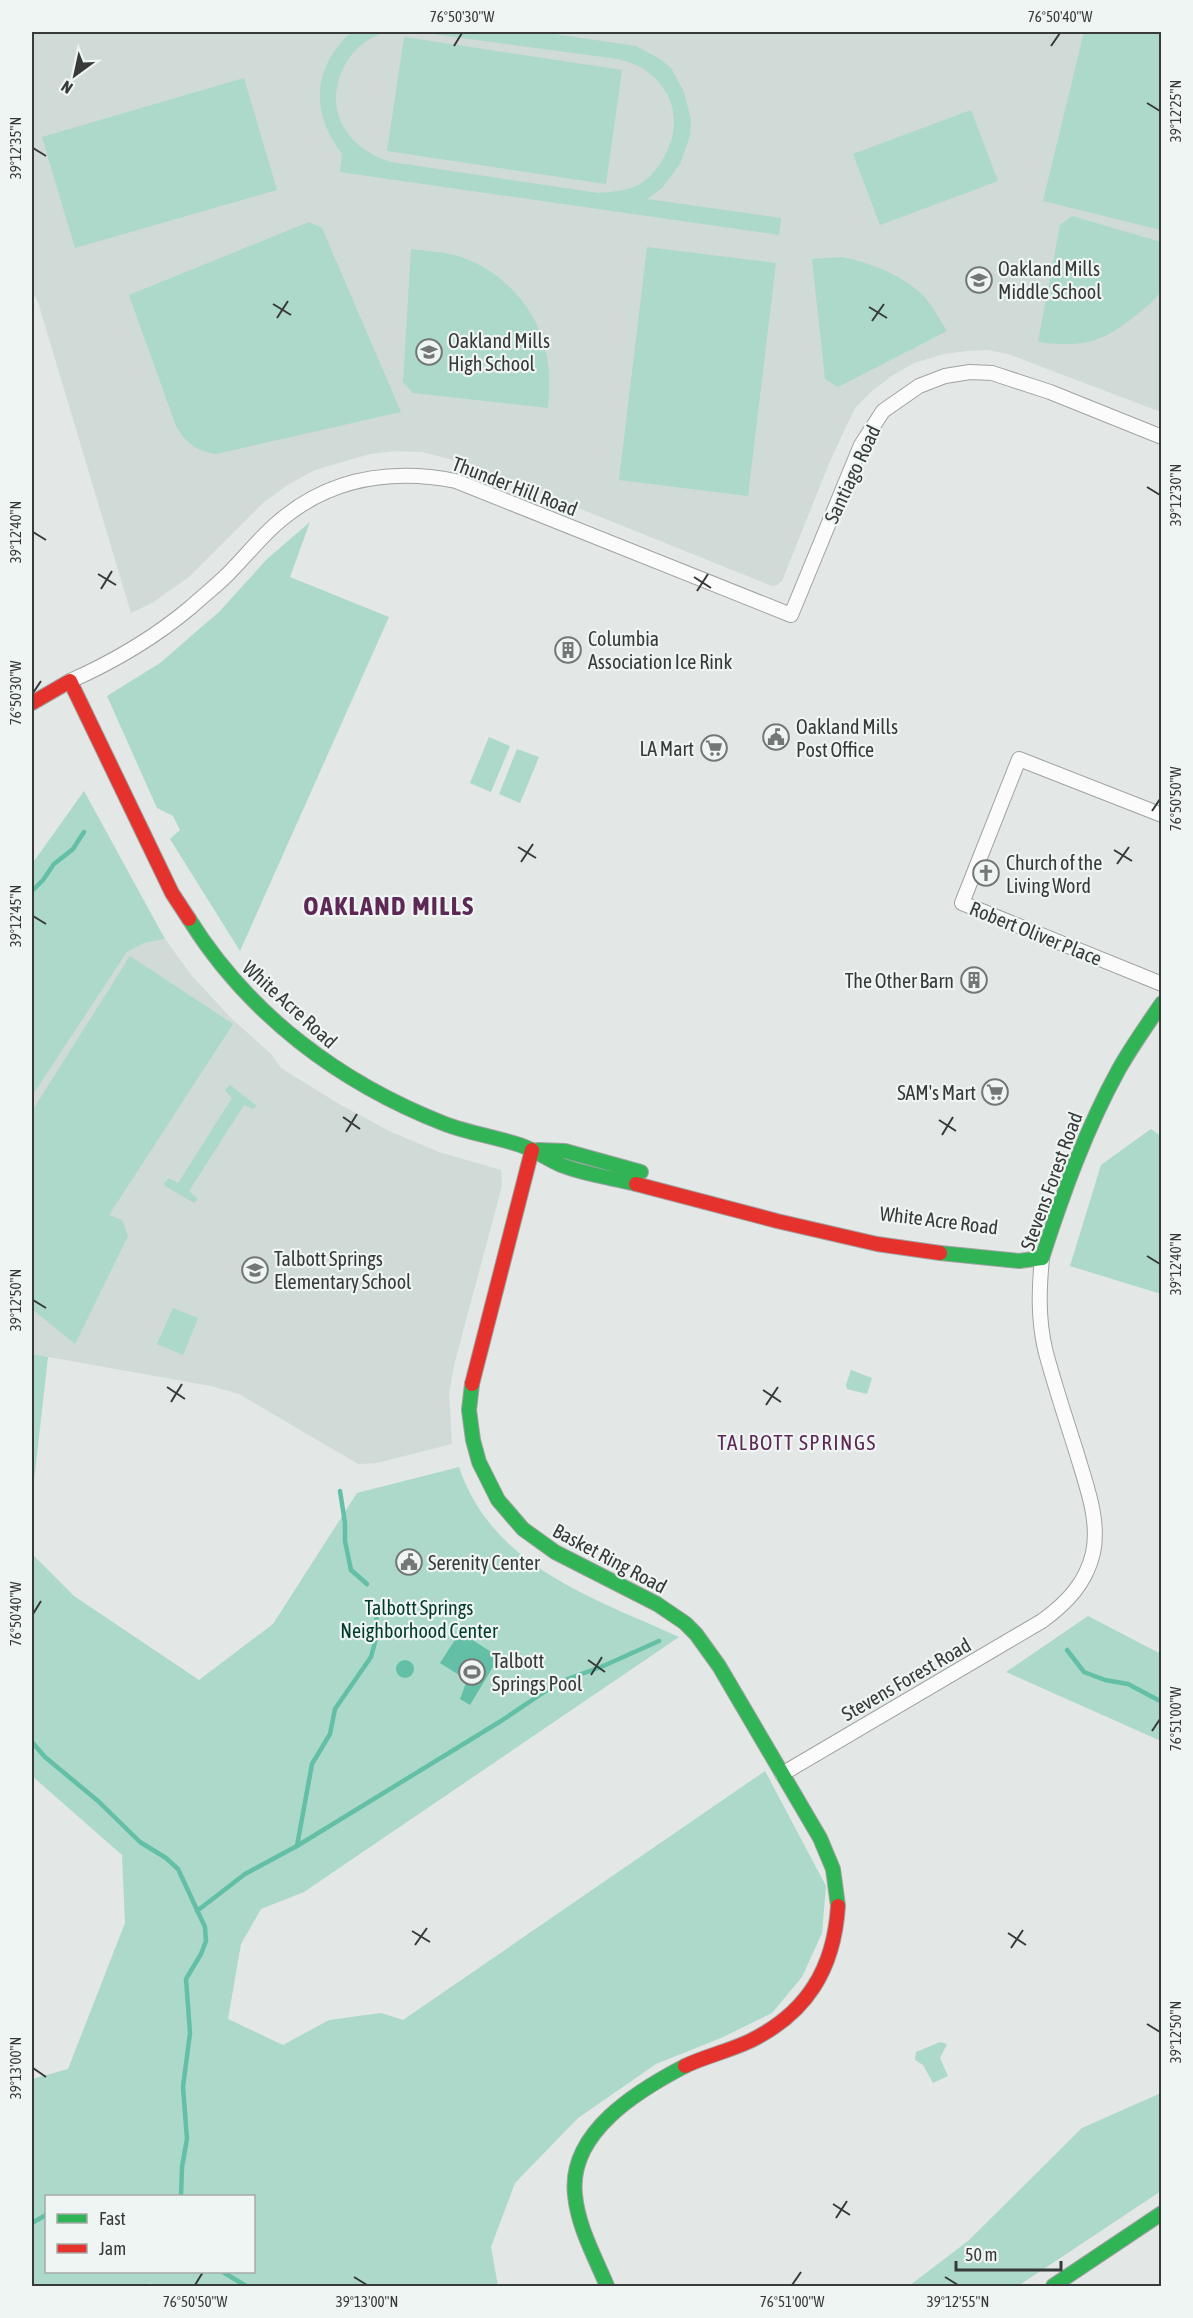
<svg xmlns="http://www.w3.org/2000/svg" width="1193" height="2318" font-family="'Asap Condensed',sans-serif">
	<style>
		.built { fill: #d0dad6 }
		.green { fill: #acd9ca; fill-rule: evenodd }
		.water { fill: #63bfa5 }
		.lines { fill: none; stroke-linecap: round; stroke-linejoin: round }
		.stream { stroke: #63bfa5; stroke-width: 4.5 }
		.street-casing { stroke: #a0a3a2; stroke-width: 16 }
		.fast-casing { stroke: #a0a3a2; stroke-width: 16 }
		.jam-casing { stroke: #a0a3a2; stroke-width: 16 }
		.street { stroke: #fbfbfb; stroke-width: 14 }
		.fast { stroke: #30b455; stroke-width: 14 }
		.jam { stroke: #e5322d; stroke-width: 14 }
		.ticks { fill: none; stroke: #373a39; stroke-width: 2 }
		.labels { text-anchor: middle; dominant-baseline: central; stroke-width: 4.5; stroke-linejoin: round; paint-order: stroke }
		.poi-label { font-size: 20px; fill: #373a39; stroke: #eff5f3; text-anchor: start }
		.street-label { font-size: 20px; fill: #373a39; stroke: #eff5f3 }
		.park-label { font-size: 20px; fill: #013a2c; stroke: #eff5f3 }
		.neighbourhood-label { font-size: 21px; letter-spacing: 1.5px; fill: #5d2856; stroke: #eff5f3 }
		.district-label { font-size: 26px; font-weight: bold; letter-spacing: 1.5px; fill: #5d2856; stroke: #eff5f3 }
		.neatline { fill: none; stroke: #373a39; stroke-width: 2 }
		.ticks-label { font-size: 15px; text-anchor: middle; fill: #373a39 }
	</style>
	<rect width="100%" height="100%" fill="#e3e7e5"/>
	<!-- built -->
	<g class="built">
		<polygon points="32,32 1161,32 1161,412 1008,354 988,350 967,351 944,354 914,363 893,375 872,391 855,408 830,461 782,581 777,585 772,586 469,464 422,452 396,451 370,454 315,470 289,484 264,502 189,577 152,603 131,613 38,302 32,292"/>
		<polygon points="165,939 192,976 232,1019 271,1054 281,1068 339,1104 391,1132 439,1152 501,1170 502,1186 454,1365 449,1394 452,1444 377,1463 358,1464 239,1394 211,1386 32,1354 32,1096 127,952 144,943"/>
	</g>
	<!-- green -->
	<g class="green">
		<path d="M351,32h37c-42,8 -67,63 -42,99 11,16 26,25 45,31l207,31c12,-1 25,-2 36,-6 12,-5 21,-15 27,-25 29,-44 7,-92 -43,-103l-200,-27h123l95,14 24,13 11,9 13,24 7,28 -1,16 -10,28 -18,24 -15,11 134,19 -2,17 -439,-63 2,-18c-32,-43 -30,-85 9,-122z"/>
		<polygon points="1084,32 1161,32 1161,230 1043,201"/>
		<polygon points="404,37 622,70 606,184 387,151"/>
		<polygon points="244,78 277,190 75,248 42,137"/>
		<polygon points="971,110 998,181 880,225 853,154"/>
		<path d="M1072,216l89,26c1,12 4,34 1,46 -3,9 -15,18 -22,24 -36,30 -55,36 -102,30l22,-117z"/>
		<path d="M309,222l13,6 79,184 -185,42c-20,-3 -30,-11 -40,-28l-47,-131z"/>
		<polygon points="647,247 776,263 748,496 619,480"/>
		<path d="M411,249c16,2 35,3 50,8 44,15 79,55 86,100 3,17 2,34 1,51l-135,-15 -10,-11z"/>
		<path d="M841,257c27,5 54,15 76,33 13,10 21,27 30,41l-109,56 -13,-8 -13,-120z"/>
		<polygon points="310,522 290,577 389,617 240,951 170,839 180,830 173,816 157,808 107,696 160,663 219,612 267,559"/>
		<polygon points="489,737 510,746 491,792 470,783"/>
		<polygon points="517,749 539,757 520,803 499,794"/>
		<polygon points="84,791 165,939 144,943 127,952 32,1096 32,864"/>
		<polygon points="130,956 233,1024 109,1215 122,1220 128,1236 75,1344 32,1309 32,1111"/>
		<polygon points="230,1085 257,1106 253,1109 244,1105 189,1191 198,1199 194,1203 165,1186 164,1183 169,1178 178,1183 232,1098 225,1090"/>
		<polygon points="1151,1129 1161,1136 1161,1294 1070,1266 1101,1165"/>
		<polygon points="173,1308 198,1318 183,1355 157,1344"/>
		<polygon points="32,1354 48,1357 32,1499"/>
		<polygon points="851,1370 872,1378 867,1394 847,1389 846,1385"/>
		<path d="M459,1467c33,99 134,131 220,170l-375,255 -43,17 -20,35 -13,75 55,26 46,-25 52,-7 22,7 362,-249 61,115 -4,47 -20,44 -30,36 -51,25 -65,26 -78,54 -63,65 -24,64 7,39h-345l-3,-3 -4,3h-114v-207l36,-10 57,-146 -3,-68 -90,-79v-222l42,42 125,84 74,-56 84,-131zM46,2196h208v76h-208z"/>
		<polygon points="1088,1616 1161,1654 1161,1741 1006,1672"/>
		<polygon points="940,2042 947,2044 940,2058 948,2076 933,2083 923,2065 915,2060 916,2052"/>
		<polygon points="1161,2093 1161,2191 1018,2286 909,2286 968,2241 1082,2128"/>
	</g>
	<!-- water -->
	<g class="water">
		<polygon points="460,1632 499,1657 470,1705 460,1699 467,1680 440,1663"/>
		<circle cx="405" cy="1669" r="9"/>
	</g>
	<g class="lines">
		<!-- stream -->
		<g class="stream">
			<polyline points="32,891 43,880 54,864 73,849 84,832"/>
			<polyline points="340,1491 345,1523 345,1541 351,1570 367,1584"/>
			<polyline points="1067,1650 1084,1672 1105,1680 1128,1684 1162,1702"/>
			<polyline points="32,1742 45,1757 98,1801 140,1842 166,1858 178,1869 205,1927 206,1941 201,1954 186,1979 190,2033 183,2087 187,2139 182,2167 181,2196"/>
			<polyline points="297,1846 312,1764 330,1734 335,1709 371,1657 377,1635 376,1610"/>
			<polyline points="197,1911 245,1874 297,1846 501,1721 559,1682 601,1667 659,1641"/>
			<polyline points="32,2223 46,2215"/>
			<polyline points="223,2272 246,2286"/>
		</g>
		<!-- street casing -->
		<g class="street-casing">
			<g id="street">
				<path d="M70,681c43,-19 84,-43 121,-74 12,-11 25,-21 37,-33 16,-16 31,-35 48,-50 52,-46 113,-56 180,-43l335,134 70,-170 22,-34 36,-25 26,-10 25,-4 22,1 58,19 112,45"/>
				<polyline points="1162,815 1019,759 962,903 1162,984"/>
				<path d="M782,1774l260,-153c25,-18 44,-38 51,-68 7,-33 -7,-68 -16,-99 -11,-35 -23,-70 -32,-105 -7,-31 -6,-60 -3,-91"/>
			</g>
		</g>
		<!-- fast casing -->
		<g class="fast-casing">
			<g id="fast">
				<path d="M189,919c60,96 151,164 256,205 24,9 50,13 75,21 15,5 27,14 41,20 23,9 51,13 75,19"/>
				<polyline points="538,1150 565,1151 641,1172"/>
				<polyline points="940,1253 1019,1261 1042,1258"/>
				<path d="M1042,1258c21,-65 44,-129 77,-189 13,-23 28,-44 43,-66"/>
				<polyline points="472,1384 469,1410 473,1440 479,1462 498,1500 523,1529 555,1552 657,1604 685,1623 696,1634 719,1666 820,1838 833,1869 838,1906"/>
				<path d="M607,2286c-12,-29 -29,-59 -32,-91 -7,-62 62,-104 110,-129"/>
				<polyline points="1053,2286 1162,2213"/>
			</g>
		</g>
		<!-- jam casing -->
		<g class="jam-casing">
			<g id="jam">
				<polyline points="32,703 70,681 172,893 189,919"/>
				<polyline points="636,1184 777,1221 877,1244 940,1253"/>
				<polyline points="472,1384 532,1150"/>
				<path d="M685,2066c21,-10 44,-15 65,-25 57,-28 84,-72 88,-135"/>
			</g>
		</g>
		<!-- street -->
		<use href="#street" class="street"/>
		<!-- fast -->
		<use href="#fast" class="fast"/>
		<!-- jam -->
		<use href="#jam" class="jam"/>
	</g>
	<!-- ticks -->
	<path class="ticks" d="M454,46l8,-13M1051,46l9,-13M1147,103l13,8M33,148l13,8M273,304l18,11M869,307l18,11M277,318l11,-17M872,321l12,-17M1147,487l13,8M33,532l13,8M98,574l18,11M694,577l17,11M101,589l11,-18M697,591l11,-17M33,693l8,-12M1152,811l8,-12M518,847l18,11M1114,850l18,11M521,862l12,-18M1117,864l12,-17M33,916l13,8M343,1117l17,12M939,1120l17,11M346,1132l11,-18M942,1135l11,-18M1147,1256l13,8M33,1300l13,8M167,1387l18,12M763,1390l18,12M171,1402l11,-18M766,1405l12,-18M33,1614l8,-13M588,1660l17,12M591,1675l11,-18M1152,1731l8,-12M412,1931l18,11M1008,1933l18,12M415,1945l12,-17M1011,1948l12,-18M1147,2024l13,8M33,2068l13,9M833,2204l17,11M836,2218l11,-17M354,2277l13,8M945,2277l13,8M195,2285l8,-13M792,2285l9,-13"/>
	<!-- icons -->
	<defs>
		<g id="school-ring" transform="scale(1.35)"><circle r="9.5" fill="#eff5f3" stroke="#737775" stroke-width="1.5"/><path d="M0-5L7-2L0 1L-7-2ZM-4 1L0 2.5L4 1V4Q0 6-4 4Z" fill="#737775"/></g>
		<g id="building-ring" transform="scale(1.35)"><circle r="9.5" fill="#eff5f3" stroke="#737775" stroke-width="1.5"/><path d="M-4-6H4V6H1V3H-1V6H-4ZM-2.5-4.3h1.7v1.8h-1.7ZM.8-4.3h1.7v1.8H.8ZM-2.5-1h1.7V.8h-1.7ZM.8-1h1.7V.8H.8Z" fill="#737775"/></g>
		<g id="civic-ring" transform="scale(1.35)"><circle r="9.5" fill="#eff5f3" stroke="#737775" stroke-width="1.5"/><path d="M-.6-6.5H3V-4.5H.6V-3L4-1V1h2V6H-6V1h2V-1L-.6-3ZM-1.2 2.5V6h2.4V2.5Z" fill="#737775"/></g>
		<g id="supermarket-ring" transform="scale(1.35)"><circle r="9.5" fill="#eff5f3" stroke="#737775" stroke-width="1.5"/><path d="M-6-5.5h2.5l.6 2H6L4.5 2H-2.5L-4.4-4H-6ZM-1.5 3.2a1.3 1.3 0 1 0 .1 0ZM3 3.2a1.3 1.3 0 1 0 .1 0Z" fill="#737775"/></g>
		<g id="church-ring" transform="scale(1.35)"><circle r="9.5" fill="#eff5f3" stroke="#737775" stroke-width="1.5"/><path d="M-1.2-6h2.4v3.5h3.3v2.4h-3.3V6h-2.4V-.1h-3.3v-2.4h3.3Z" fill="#737775"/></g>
		<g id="stadium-ring" transform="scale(1.35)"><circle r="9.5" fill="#eff5f3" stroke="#737775" stroke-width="1.5"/><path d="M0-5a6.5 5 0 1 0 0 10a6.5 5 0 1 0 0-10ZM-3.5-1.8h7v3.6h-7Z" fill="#737775"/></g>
	</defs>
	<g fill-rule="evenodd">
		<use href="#school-ring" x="979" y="280"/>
		<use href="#school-ring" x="429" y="352"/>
		<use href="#building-ring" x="568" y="650"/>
		<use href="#civic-ring" x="776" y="737"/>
		<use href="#supermarket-ring" x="714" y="748"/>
		<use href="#church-ring" x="986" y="873"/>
		<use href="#building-ring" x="974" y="980"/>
		<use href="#supermarket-ring" x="995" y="1092"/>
		<use href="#school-ring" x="255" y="1270"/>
		<use href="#civic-ring" x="409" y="1562"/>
		<use href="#stadium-ring" x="472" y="1672"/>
	</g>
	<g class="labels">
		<!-- poi labels -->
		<g class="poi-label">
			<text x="998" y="268">Oakland Mills<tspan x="998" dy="23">Middle School</tspan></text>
			<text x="448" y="340">Oakland Mills<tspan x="448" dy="23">High School</tspan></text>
			<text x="588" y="638">Columbia<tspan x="588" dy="23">Association Ice Rink</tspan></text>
			<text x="796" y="726">Oakland Mills<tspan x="796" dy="23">Post Office</tspan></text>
			<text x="694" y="748" text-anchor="end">LA Mart</text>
			<text x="1006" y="862">Church of the<tspan x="1006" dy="23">Living Word</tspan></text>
			<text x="954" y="980" text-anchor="end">The Other Barn</text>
			<text x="976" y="1092" text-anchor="end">SAM's Mart</text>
			<text x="274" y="1258">Talbott Springs<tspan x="274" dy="23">Elementary School</tspan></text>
			<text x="428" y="1562">Serenity Center</text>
			<text x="492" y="1660">Talbott<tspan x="492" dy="23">Springs Pool</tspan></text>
		</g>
		<!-- street labels -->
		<g class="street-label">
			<text transform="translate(852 474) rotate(-65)">Santiago Road</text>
			<text transform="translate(515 486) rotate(21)">Thunder Hill Road</text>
			<text transform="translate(1036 933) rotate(22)">Robert Oliver Place</text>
			<text transform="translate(290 1004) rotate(42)">White Acre Road</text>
			<text transform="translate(1051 1181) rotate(-70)">Stevens Forest Road</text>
			<text transform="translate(939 1220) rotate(7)">White Acre Road</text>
			<text transform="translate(610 1558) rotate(28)">Basket Ring Road</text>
			<text transform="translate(906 1679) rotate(-30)">Stevens Forest Road</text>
		</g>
		<!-- park labels -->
		<g class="park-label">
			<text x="419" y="1607">Talbott Springs<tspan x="419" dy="23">Neighborhood Center</tspan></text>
		</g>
		<!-- neighbourhood labels -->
		<g class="neighbourhood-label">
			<text x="797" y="1442">TALBOTT SPRINGS</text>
		</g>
		<!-- district labels -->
		<g class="district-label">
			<text x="389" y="906">OAKLAND MILLS</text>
		</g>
	</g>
	<!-- border -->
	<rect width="1193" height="2318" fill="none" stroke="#eff5f3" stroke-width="66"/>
	<!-- legend -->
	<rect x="45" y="2195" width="210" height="78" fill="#eff5f3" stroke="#a5aaa9" stroke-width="1.5"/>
	<rect x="57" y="2214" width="30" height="9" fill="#30b455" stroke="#a5aaa9" stroke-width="1.5"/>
	<text x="99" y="2225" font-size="18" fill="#373a39">Fast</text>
	<rect x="57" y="2244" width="30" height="9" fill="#e5322d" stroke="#a5aaa9" stroke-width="1.5"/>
	<text x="99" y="2255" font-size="18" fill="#373a39">Jam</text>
	<!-- north arrow -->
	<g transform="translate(75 75) rotate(213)" stroke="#eff5f3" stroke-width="4.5" paint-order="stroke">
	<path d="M0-4.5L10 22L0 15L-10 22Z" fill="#373a39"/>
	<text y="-9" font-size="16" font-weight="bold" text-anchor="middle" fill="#373a39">N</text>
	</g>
	<!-- scale -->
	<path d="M956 2261v9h105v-9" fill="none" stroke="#373a39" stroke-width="3"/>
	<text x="965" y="2261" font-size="18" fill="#373a39" stroke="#eff5f3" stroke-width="4.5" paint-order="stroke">50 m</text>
	<rect x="33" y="33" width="1127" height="2252" class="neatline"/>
	<g class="ticks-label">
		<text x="462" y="22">76°50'30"W</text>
		<text x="1060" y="22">76°50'40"W</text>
		<text transform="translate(1176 111) rotate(-90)" y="5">39°12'25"N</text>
		<text transform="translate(16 148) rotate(-90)" y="5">39°12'35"N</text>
		<text transform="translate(1176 495) rotate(-90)" y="5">39°12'30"N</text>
		<text transform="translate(16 532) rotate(-90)" y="5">39°12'40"N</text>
		<text transform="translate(16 693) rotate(-90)" y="5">76°50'30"W</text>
		<text transform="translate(1176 799) rotate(-90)" y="5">76°50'50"W</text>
		<text transform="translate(16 916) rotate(-90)" y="5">39°12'45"N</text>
		<text transform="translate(1176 1264) rotate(-90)" y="5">39°12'40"N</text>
		<text transform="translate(16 1300) rotate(-90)" y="5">39°12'50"N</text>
		<text transform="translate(16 1614) rotate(-90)" y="5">76°50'40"W</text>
		<text transform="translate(1176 1719) rotate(-90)" y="5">76°51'00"W</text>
		<text transform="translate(1176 2032) rotate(-90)" y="5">39°12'50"N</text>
		<text transform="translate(16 2068) rotate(-90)" y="5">39°13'00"N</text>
		<text x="195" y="2307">76°50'50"W</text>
		<text x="367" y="2307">39°13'00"N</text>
		<text x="792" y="2307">76°51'00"W</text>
		<text x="958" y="2307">39°12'55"N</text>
	</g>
</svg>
